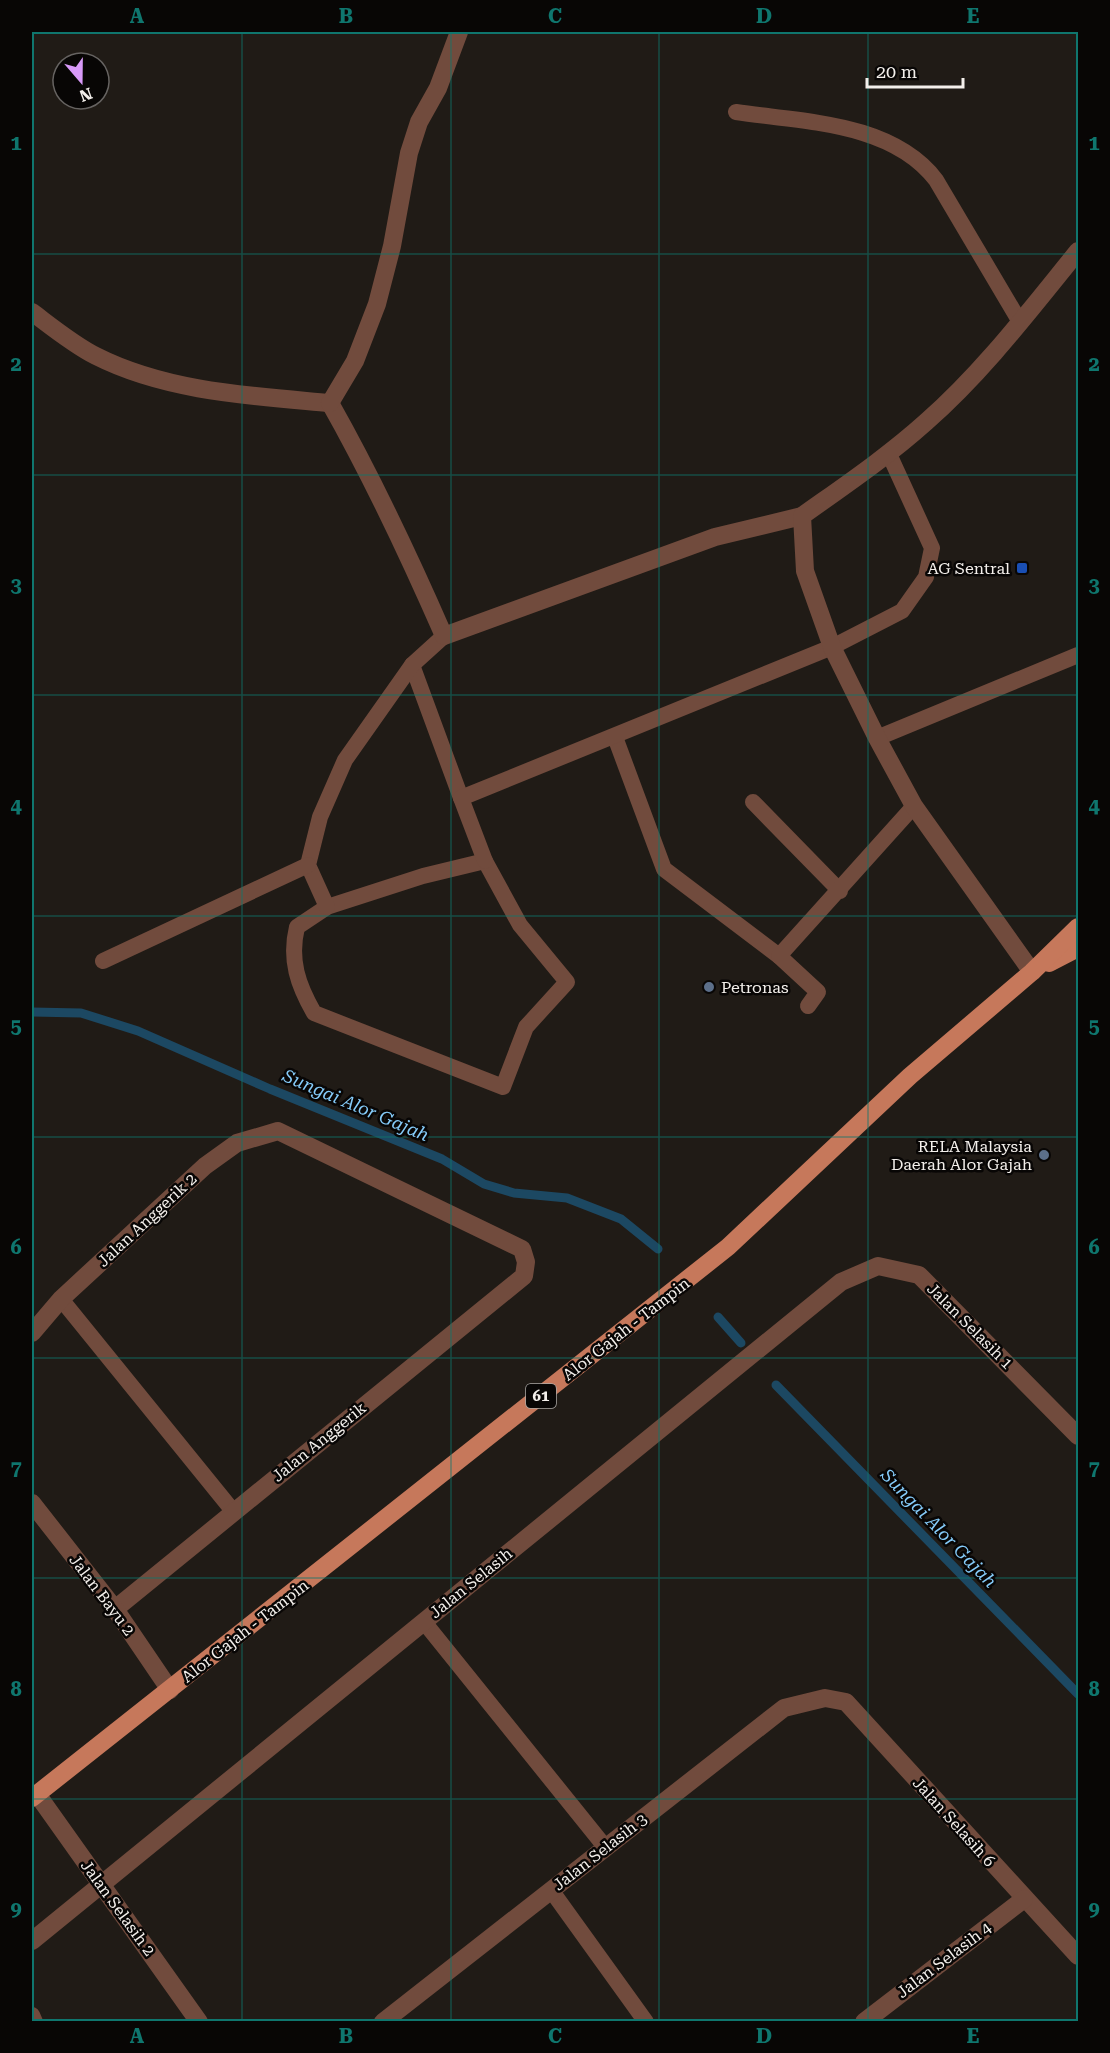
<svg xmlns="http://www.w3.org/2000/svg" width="1110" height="2053" font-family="'Roboto Serif',serif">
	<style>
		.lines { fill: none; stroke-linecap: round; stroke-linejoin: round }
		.stream { stroke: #1c4862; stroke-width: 9 }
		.service { stroke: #714b3d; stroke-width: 16 }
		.minor { stroke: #714b3d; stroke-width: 18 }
		.tertiary { stroke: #714b3d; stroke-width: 18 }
		.primary { stroke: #c6785b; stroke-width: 18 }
		.grid { fill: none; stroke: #0f766e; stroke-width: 1.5; stroke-opacity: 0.55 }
		.transit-dot { fill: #1a4fb4; stroke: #080605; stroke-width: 2 }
		.service-dot { fill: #5c6f8a; stroke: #080605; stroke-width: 2 }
		.labels { text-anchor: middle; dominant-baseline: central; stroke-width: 5; stroke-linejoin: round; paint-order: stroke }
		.shield { fill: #080605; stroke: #aca9a6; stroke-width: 1.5 }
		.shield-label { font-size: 15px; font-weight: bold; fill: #f3efeb }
		.poi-label { font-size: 16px; fill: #f3efeb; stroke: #080605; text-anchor: end }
		.street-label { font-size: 16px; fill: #f3efeb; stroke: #080605 }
		.water-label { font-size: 18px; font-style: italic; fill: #85cbf9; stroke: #080605 }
		.neatline { fill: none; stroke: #0f766e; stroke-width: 2 }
		.grid-label { font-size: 20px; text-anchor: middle; font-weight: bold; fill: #0f766e }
	</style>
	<rect width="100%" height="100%" fill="#201b16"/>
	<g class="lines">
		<!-- stream -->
		<g class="stream">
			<polyline points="32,1012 81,1013 138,1031 270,1089 442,1159 484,1184 514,1193 567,1198 621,1219 658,1249"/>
			<polyline points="718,1317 741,1343"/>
			<polyline points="776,1385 1078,1694"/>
		</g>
		<!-- service -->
		<g class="service">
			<path d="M736,112c67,10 156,10 200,68l84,142"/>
			<polyline points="412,665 461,798"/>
			<polyline points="615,737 664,869 779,956"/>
			<polyline points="877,738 1078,655"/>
			<polyline points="753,802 840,891"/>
			<path d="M485,861l35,64 47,57 -41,45 -23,60 -189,-74c-16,-28 -25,-53 -17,-86l30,-20 96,-31z"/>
			<polyline points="485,861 461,798 832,647 902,611 926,577 932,548 889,454"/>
			<polyline points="327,907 308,865 320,817 345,760 412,665 444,636"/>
			<polyline points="103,961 308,865"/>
			<polyline points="808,1006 818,992 779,956 914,806"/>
			<polyline points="61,1299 233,1511"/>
			<polyline points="424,1622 606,1848"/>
			<polyline points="551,1890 646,2022"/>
			<polyline points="32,2015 35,2022"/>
		</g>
		<!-- minor -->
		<g class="minor">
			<path d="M32,312c20,15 42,33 64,44 71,36 157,40 234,47"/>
			<path d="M330,403c43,76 79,153 114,233l271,-99 87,-21"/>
			<polyline points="330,403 355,361 377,304 392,246 409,153 419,122 438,88 459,32"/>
			<polyline points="32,1333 61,1299 205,1166 237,1143 278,1131 522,1249 526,1262 524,1276 115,1609"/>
			<polyline points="32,1503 115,1609 170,1690"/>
			<polyline points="37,1794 199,2022"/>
			<polyline points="32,1941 841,1282 878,1266 919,1275 1078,1436"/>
			<polyline points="383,2022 784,1708 825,1698 846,1702 1078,1956"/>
			<polyline points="864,2022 1024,1899"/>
		</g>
		<!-- tertiary -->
		<path class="tertiary" d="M1032,972l-118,-166 -37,-68 -45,-91 -27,-76 -3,-55c42,-30 85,-59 124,-94 57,-50 104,-112 152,-171"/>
		<!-- primary -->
		<g class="primary">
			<polyline points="1049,963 1078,948"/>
			<polyline points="32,1798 728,1247 910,1076 1032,972 1078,927"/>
		</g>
	</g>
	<!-- grid -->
	<path class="grid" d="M242,32v1990M451,32v1990M659,32v1990M868,32v1990M32,254h1046M32,475h1046M32,695h1046M32,916h1046M32,1137h1046M32,1358h1046M32,1578h1046M32,1799h1046"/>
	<!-- markers -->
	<rect class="transit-dot" x="1016" y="562" width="12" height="12" rx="3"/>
	<g class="service-dot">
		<circle cx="709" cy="987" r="6"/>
		<circle cx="1044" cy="1155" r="6"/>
	</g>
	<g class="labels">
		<!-- shield labels -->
		<rect class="shield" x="526" y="1384" width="30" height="24" rx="4.5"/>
		<g class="shield-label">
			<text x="541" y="1396">61</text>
		</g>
		<!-- poi labels -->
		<g class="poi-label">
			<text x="1010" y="568">AG Sentral</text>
			<text x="721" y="987" text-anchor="start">Petronas</text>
			<text x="1032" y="1146">RELA Malaysia<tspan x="1032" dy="18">Daerah Alor Gajah</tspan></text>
		</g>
		<!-- street labels -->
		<g class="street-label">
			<text transform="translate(147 1220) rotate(-43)">Jalan Anggerik 2</text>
			<text transform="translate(970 1326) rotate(45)">Jalan Selasih 1</text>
			<text transform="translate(626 1329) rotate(-38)">Alor Gajah - Tampin</text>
			<text transform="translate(319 1442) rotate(-39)">Jalan Anggerik</text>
			<text transform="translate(471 1583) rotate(-39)">Jalan Selasih</text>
			<text transform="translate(102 1595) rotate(53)">Jalan Bayu 2</text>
			<text transform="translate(245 1631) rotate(-38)">Alor Gajah - Tampin</text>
			<text transform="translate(954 1822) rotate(48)">Jalan Selasih 6</text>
			<text transform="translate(600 1852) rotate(-38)">Jalan Selasih 3</text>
			<text transform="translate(118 1908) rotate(54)">Jalan Selasih 2</text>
			<text transform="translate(944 1960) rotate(-37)">Jalan Selasih 4</text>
		</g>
		<!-- water labels -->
		<g class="water-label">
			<text transform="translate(356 1105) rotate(23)">Sungai Alor Gajah</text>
			<text transform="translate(939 1528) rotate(46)">Sungai Alor Gajah</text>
		</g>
	</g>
	<!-- border -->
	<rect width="1110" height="2053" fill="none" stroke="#080605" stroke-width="66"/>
	<!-- north arrow -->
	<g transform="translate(81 81) rotate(160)"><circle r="28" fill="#080605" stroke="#666361" stroke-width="1.5"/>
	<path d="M0-4.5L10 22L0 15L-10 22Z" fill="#d89af8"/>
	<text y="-9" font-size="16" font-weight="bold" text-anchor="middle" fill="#f3efeb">N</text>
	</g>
	<!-- scale -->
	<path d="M867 78v9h96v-9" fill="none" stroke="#f3efeb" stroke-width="3"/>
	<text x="876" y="78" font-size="18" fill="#f3efeb" stroke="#080605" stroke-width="4.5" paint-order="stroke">20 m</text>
	<rect x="33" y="33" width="1044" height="1987" class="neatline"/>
	<g class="grid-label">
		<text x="137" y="23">A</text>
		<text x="346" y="23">B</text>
		<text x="555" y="23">C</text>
		<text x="764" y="23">D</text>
		<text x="973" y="23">E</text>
		<text x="16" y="150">1</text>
		<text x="1094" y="150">1</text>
		<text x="16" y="371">2</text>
		<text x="1094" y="371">2</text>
		<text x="16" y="592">3</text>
		<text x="1094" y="592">3</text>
		<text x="16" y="813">4</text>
		<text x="1094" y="813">4</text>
		<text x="16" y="1033">5</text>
		<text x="1094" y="1033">5</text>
		<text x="16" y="1254">6</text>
		<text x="1094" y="1254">6</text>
		<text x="16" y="1475">7</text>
		<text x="1094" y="1475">7</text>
		<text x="16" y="1696">8</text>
		<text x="1094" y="1696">8</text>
		<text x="16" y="1916">9</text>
		<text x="1094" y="1916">9</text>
		<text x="137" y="2043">A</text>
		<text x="346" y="2043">B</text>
		<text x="555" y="2043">C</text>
		<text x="764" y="2043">D</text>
		<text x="973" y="2043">E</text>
	</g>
</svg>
